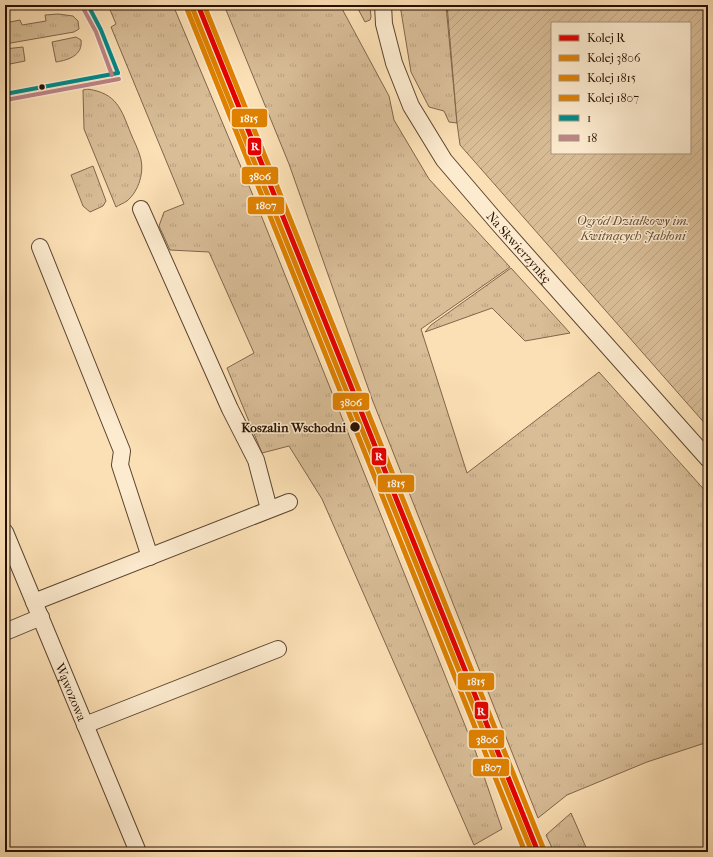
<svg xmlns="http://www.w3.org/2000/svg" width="713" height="857" font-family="'IM FELL French Canon',serif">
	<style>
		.grass { fill: url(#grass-tufts); stroke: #80664c }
		.garden { fill: url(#garden-furrows); stroke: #80664c; fill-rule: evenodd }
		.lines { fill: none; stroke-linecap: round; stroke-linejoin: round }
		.minor-casing { stroke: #5c442f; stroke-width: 18 }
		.minor { stroke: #fdebcf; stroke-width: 16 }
		.bus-1-casing { stroke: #fdebcf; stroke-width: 7 }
		.bus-2-casing { stroke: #fdebcf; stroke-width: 7 }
		.bus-1 { stroke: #008b8b; stroke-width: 4 }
		.bus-2 { stroke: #be8488; stroke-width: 4 }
		.rail-1-casing { stroke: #fdebcf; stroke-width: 8 }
		.rail-2-casing { stroke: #fdebcf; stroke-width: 8 }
		.rail-3-casing { stroke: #fdebcf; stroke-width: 8 }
		.rail-4-casing { stroke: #fdebcf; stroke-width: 8 }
		.rail-1 { stroke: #e50000; stroke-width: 5 }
		.rail-2 { stroke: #df8100; stroke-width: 5 }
		.rail-3 { stroke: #df8100; stroke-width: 5 }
		.rail-4 { stroke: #df8100; stroke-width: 5 }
		.bus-dot { fill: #271002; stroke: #fdebcf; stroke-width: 1.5 }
		.labels { text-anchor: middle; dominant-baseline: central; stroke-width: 3; stroke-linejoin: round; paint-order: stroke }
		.park-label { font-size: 13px; font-style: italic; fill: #654d36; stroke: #fdebcf }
		.street-label { font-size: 13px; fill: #271002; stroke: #fdebcf }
		.stop-label { font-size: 13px; font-weight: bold; fill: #271002; stroke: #fdebcf; text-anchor: end }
		.line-badge { stroke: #fdebcf; stroke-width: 1.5 }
		.badge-label { font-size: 11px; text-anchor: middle; font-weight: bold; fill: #fff }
	</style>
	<defs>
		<pattern id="grass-tufts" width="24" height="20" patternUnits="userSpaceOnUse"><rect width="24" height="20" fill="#d8bd97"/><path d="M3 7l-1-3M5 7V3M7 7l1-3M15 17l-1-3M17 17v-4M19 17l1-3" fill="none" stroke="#b9a180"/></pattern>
		<pattern id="garden-furrows" width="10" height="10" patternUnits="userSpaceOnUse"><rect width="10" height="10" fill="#d8bd97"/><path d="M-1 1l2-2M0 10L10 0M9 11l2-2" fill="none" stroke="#b9a180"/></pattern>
	</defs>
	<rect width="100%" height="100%" fill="#fce0b5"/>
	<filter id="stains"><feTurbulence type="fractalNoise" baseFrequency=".005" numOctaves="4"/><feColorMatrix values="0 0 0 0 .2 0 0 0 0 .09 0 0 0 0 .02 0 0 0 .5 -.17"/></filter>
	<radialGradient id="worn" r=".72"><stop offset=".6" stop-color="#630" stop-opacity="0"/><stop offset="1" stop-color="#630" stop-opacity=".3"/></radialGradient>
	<!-- grass -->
	<g class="grass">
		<polygon points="108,5 173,5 257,205 476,753 502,829 474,845 322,499 289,446 262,453 227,368 254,353 209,252 170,250 159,226 164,212 184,204 111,27 116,24"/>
		<polygon points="224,5 340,5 389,96 394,120 429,179 510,267 421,329 467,473 599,372 708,494 708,742 647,762 567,795 538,818 372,399 289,164"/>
		<polygon points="356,5 370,5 371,17 370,20 365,22"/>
		<polygon points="400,5 446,5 457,123 449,122 444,111 429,107 411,72"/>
		<polygon points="58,14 73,16 78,21 79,29 74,32 5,44 5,23 20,20 22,25 46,21 45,15"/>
		<path d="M76,37l5,3c2,15 -12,20 -25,22l-4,-20z"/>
		<polygon points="23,47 25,61 5,65 5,49"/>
		<path d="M87,89c30,4 34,20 44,45 3,7 7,15 9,22 5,15 -1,35 -13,45 -3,2 -8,4 -11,6l-32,-78 -1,-39z"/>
		<polygon points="93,166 106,201 103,206 90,212 83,206 71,175"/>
		<polygon points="511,268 570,333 525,341 492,308 425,332 431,325"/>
		<polygon points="571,813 588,852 554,852 546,835"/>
	</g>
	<!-- garden -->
	<path class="garden" d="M447,5h261v422l-248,-282 -3,-22zM552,23h138v130h-138z"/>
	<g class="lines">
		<!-- minor casing -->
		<g class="minor-casing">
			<g id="minor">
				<path id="s1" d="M383,5l1,19 10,39 17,43 33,54 53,62 211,237"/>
				<polyline points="141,209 230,409 256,460 269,509"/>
				<polyline points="40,247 122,451 120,465 150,557"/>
				<path id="s2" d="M5,532l133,320"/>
				<polyline points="34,602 289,502"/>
				<polyline points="5,632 41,617"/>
				<polyline points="85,725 278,649"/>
			</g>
		</g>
		<!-- minor -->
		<use href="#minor" class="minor"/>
		<!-- bus-1 casing -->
		<g class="bus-1-casing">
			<g id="bus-1">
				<polyline points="88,5 101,30 118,73"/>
				<polyline points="5,94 118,73"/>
			</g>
		</g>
		<!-- bus-2 casing -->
		<g class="bus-2-casing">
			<g id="bus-2">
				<polyline points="83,8 96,32 112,75"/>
				<polyline points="6,100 119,79"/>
			</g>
		</g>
		<!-- bus-1 -->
		<use href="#bus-1" class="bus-1"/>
		<!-- bus-2 -->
		<use href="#bus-2" class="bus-2"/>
		<!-- rail-1 casing -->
		<g class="rail-1-casing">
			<polyline id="rail-1" points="198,5 538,852"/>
		</g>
		<!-- rail-2 casing -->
		<g class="rail-2-casing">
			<polyline id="rail-2" points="192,7 532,852"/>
		</g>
		<!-- rail-3 casing -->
		<g class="rail-3-casing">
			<polyline id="rail-3" points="204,5 544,850"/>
		</g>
		<!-- rail-4 casing -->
		<g class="rail-4-casing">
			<polyline id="rail-4" points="187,9 525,852"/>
		</g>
		<!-- rail-1 -->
		<use href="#rail-1" class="rail-1"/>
		<!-- rail-2 -->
		<use href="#rail-2" class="rail-2"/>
		<!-- rail-3 -->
		<use href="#rail-3" class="rail-3"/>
		<!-- rail-4 -->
		<use href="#rail-4" class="rail-4"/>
	</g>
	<!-- markers -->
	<g class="bus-dot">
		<circle cx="42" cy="87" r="3.5"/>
		<circle cx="355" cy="427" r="5.5"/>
	</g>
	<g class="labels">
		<!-- park labels -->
		<g class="park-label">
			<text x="633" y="220">Ogród Działkowy im.<tspan x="633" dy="15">Kwitnących Jabłoni</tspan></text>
		</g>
		<!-- street labels -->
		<g class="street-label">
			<text stroke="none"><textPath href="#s1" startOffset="284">Na Skwierzynkę</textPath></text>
			<text stroke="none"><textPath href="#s2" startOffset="173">Wąwozowa</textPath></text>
		</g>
		<!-- stop labels -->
		<g class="stop-label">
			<text x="346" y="427">Koszalin Wschodni</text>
		</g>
	</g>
	<g class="line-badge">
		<rect x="231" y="108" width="37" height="20" rx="4" fill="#df8100"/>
		<rect x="247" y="137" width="15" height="19" rx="4" fill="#e50000"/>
		<rect x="241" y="166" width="38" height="19" rx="4" fill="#df8100"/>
		<rect x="247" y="196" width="38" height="19" rx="4" fill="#df8100"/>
		<rect x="332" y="392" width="38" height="19" rx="4" fill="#df8100"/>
		<rect x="371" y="447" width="16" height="19" rx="4" fill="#e50000"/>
		<rect x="377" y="474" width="38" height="19" rx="4" fill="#df8100"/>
		<rect x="457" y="672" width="38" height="19" rx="4" fill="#df8100"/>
		<rect x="474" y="701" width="15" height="19" rx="4" fill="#e50000"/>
		<rect x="468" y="729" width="37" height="20" rx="4" fill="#df8100"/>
		<rect x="472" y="758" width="38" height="19" rx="4" fill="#df8100"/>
	</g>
	<g class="badge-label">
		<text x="249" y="122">1815</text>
		<text x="255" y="150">R</text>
		<text x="260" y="180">3806</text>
		<text x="266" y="209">1807</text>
		<text x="351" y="406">3806</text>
		<text x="379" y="460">R</text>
		<text x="396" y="487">1815</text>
		<text x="476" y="685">1815</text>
		<text x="481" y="715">R</text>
		<text x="487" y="743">3806</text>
		<text x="491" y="771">1807</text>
	</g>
	<!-- margin -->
	<rect width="713" height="857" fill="none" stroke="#fce0b5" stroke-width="20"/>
	<rect x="6" y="6" width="701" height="845" fill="none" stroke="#271002" stroke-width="2"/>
	<rect x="10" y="10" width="693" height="837" fill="none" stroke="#271002"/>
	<!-- legend -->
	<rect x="551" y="22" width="140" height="132" fill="#fdebcf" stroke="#a7937d"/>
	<rect x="559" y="35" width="20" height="6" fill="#e50000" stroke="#a7937d"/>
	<text x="587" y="42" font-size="12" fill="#271002">Kolej R</text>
	<rect x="559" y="55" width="20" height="6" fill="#df8100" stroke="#a7937d"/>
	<text x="587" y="62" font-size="12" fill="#271002">Kolej 3806</text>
	<rect x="559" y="75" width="20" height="6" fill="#df8100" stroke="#a7937d"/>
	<text x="587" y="82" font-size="12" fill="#271002">Kolej 1815</text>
	<rect x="559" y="95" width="20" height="6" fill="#df8100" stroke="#a7937d"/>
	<text x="587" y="102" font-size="12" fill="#271002">Kolej 1807</text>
	<rect x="559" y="115" width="20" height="6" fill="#008b8b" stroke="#a7937d"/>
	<text x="587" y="122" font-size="12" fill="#271002">1</text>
	<rect x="559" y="135" width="20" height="6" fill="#be8488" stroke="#a7937d"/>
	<text x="587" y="142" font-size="12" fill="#271002">18</text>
	<rect width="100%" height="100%" filter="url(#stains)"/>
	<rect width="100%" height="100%" fill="url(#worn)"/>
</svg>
